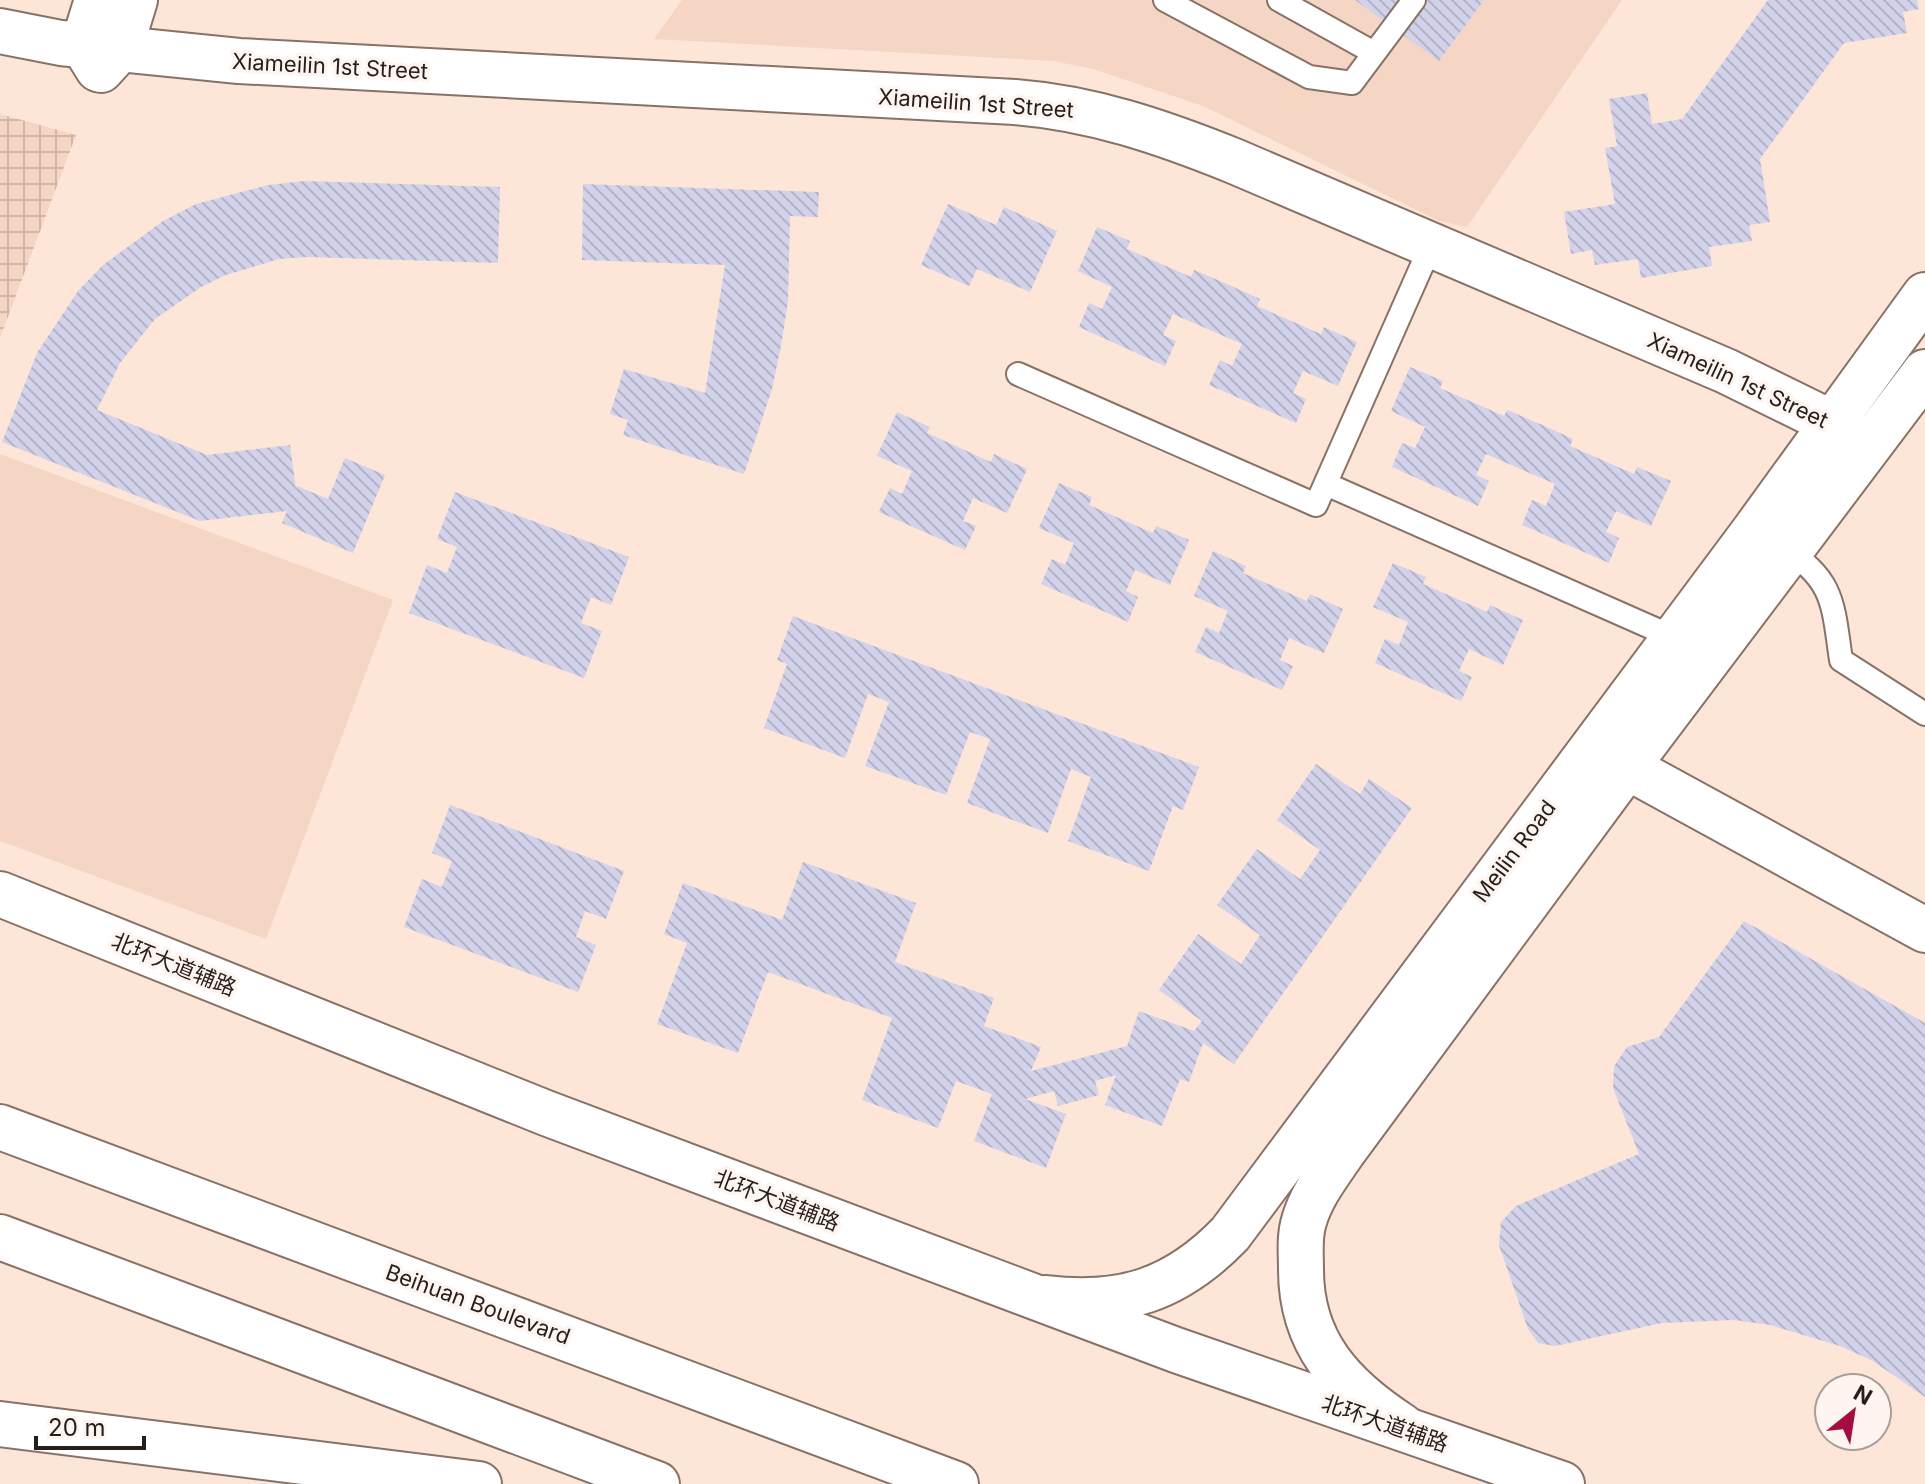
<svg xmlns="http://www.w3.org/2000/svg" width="1925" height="1484" font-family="Inter,'Noto Sans SC',sans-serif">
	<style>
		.built { fill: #f5d6c4 }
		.industrial { fill: url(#industrial-grid) }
		.building { fill: url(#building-back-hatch) }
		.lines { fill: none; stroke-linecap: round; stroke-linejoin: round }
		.service-casing { stroke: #887266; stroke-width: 26 }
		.minor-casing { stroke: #887266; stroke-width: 48 }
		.tertiary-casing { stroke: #887266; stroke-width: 48 }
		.secondary-casing { stroke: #887266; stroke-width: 48 }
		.primary-casing { stroke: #887266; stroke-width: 48 }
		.trunk-casing { stroke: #887266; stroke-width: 48 }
		.service { stroke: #fff; stroke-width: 22 }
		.minor { stroke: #fff; stroke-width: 44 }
		.tertiary { stroke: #fff; stroke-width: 44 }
		.secondary { stroke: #fff; stroke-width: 44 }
		.primary { stroke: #fff; stroke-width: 44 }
		.trunk { stroke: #fff; stroke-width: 44 }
		.labels { text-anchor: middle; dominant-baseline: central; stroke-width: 7; stroke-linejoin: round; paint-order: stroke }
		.street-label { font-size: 22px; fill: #271e19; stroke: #fff5f0 }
	</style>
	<defs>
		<pattern id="industrial-grid" width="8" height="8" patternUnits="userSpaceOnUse" patternTransform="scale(2)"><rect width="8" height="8" fill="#f5d6c4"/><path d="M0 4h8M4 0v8" fill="none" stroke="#d2b7a8"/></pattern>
		<pattern id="building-back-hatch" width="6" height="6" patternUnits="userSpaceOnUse" patternTransform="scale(2)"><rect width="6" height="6" fill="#d2d2ea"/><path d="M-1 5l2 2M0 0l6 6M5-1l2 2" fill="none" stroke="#b4b4c8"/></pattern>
	</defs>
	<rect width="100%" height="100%" fill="#fde5d7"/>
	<!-- built -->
	<g class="built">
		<polygon points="682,0 1622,0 1467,227 1439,221 1203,106 1093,69 1053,61 654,39"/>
		<polygon points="0,454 393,600 266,939 0,841"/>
	</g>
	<!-- industrial -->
	<polygon class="industrial" points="0,114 76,135 0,338"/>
	<!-- building -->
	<g class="building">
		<polygon points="1355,0 1484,0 1439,61"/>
		<polygon points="1768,0 1917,0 1919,9 1903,12 1907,33 1844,43 1760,159 1770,222 1749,225 1752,241 1709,247 1712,266 1641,278 1638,259 1595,265 1592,250 1571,254 1564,212 1615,204 1605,148 1617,146 1609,99 1647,93 1652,124 1682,119"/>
		<polygon points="305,181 500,187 498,263 307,257 279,259 226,275 201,287 155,319 120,363 97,410 207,455 290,445 296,489 297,486 328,499 345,458 385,475 353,553 282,523 287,511 200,521 2,442 37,353 78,291 103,265 163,221 196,204 268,185"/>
		<polygon points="583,184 819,192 818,217 790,216 788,301 781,346 772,389 744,474 623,435 628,420 610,414 624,369 705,393 725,265 582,260"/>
		<polygon points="948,204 996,225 1004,207 1057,231 1030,292 977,269 969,286 921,265"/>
		<polygon points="1097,227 1130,241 1127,249 1191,277 1194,270 1227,284 1260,299 1257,306 1321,334 1324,327 1357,342 1338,386 1303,371 1293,393 1306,399 1296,423 1209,385 1220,360 1232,366 1242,344 1173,314 1163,335 1176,341 1165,366 1079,327 1089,303 1102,309 1112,287 1078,271"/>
		<polygon points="1410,367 1443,381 1440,388 1504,416 1507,410 1540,424 1573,439 1570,446 1634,474 1637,467 1671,481 1651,526 1616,511 1606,532 1619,538 1609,563 1522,525 1532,500 1546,506 1555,484 1486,454 1476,475 1489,481 1478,506 1392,467 1402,443 1415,448 1425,427 1391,411"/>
		<polygon points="897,412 930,427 927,433 991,462 994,454 1027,469 1007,513 973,498 963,521 976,526 965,550 879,512 890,488 902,494 912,471 877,456"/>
		<polygon points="1059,483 1092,497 1089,505 1153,533 1156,526 1189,540 1170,585 1135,570 1126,591 1138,597 1128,622 1041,584 1052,559 1065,565 1074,543 1039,528"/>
		<polygon points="455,492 629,557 611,605 591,597 581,623 602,631 584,678 409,613 427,565 447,573 457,547 437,539"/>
		<polygon points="1213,551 1246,566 1243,573 1307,601 1310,594 1343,609 1324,653 1289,638 1280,660 1293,666 1282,690 1195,652 1206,627 1219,633 1228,611 1194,596"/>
		<polygon points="1393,563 1426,577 1423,584 1487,612 1490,605 1523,620 1503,665 1469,649 1459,671 1472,677 1461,701 1375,663 1385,639 1399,645 1408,622 1373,607"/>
		<polygon points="793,616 1199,767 1183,810 1173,806 1149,871 1068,841 1091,777 1071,769 1048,833 967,803 990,739 970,732 946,795 865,766 889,702 868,694 845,758 764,728 787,664 777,660"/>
		<polygon points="1316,764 1360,794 1369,779 1412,808 1234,1064 1203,1043 1189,1082 1180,1079 1162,1126 1105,1105 1116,1075 1095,1081 1099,1095 1058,1106 1054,1091 1025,1099 1066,1114 1046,1168 974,1141 992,1094 956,1081 938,1128 862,1100 892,1018 768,972 738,1053 657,1024 687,943 664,934 683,883 782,920 803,862 916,903 895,962 994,998 984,1026 1041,1047 1031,1071 1127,1046 1139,1011 1194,1031 1202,1021 1159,990 1198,934 1241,964 1260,935 1217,905 1257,849 1300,879 1320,850 1277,820"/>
		<polygon points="450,805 624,871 606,919 585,911 576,937 596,945 578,992 404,927 422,879 442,887 452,861 432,853"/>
		<polygon points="1744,921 1925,1023 1925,1397 1873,1361 1840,1346 1770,1325 1734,1320 1662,1323 1555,1346 1538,1343 1528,1329 1499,1245 1501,1222 1516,1206 1639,1154 1613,1088 1614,1066 1627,1047 1659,1037"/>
	</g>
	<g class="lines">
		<!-- service casing -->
		<g class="service-casing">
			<g id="service">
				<polyline points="1165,0 1309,77 1352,83 1414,0"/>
				<polyline points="1279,0 1367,49"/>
				<polyline points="1018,374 1316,505 1424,261"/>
				<polyline points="1326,484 1673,637"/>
				<path d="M1783,548c52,31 50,58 58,112l84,54"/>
			</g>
		</g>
		<!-- minor casing -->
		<g class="minor-casing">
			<polyline id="minor" points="1627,767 1925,930"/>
		</g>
		<!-- tertiary casing -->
		<g class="tertiary-casing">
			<g id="tertiary">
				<polyline points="97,0 83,45 98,69"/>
				<path d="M0,31l61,12 178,18 776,41c77,6 147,30 219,59l492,210 106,52 31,23"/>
				<polyline points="101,70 120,49 135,0"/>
			</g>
		</g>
		<!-- secondary casing -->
		<g class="secondary-casing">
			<g id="secondary">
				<path d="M1046,1298c76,9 130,-8 184,-64l524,-703 171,-236"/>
				<path d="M1402,1426c-60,-39 -101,-83 -101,-156 0,-17 -2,-33 3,-49 7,-25 24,-47 39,-69l284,-385 298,-395"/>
			</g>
		</g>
		<!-- primary casing -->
		<g class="primary-casing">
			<polyline id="primary" points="0,894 546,1113 1176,1350 1562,1484"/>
		</g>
		<!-- trunk casing -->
		<g class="trunk-casing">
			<g id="trunk">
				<polyline points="0,1127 956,1484"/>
				<polyline points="0,1237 657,1484"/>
				<polyline points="0,1424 479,1484"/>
			</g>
		</g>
		<!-- service -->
		<use href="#service" class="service"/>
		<!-- minor -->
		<use href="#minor" class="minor"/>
		<!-- tertiary -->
		<use href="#tertiary" class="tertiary"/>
		<!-- secondary -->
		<use href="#secondary" class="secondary"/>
		<!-- primary -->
		<use href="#primary" class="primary"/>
		<!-- trunk -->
		<use href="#trunk" class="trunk"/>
	</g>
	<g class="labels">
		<!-- street labels -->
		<g class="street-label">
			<text transform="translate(330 66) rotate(3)">Xiameilin 1st Street</text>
			<text transform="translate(976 103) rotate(4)">Xiameilin 1st Street</text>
			<text transform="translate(1738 380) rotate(25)">Xiameilin 1st Street</text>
			<text transform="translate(1514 851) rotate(-53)">Meilin Road</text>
			<text transform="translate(174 964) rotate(22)">北环大道辅路</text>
			<text transform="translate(777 1200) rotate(21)">北环大道辅路</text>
			<text transform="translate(478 1304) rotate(20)">Beihuan Boulevard</text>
			<text transform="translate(1385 1423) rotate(19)">北环大道辅路</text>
		</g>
	</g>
	<!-- north arrow -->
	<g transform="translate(1853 1412) rotate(30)"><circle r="38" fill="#fff5f0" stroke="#a99f9a" stroke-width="2"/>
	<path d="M0-6L14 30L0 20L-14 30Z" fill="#a50d41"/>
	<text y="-12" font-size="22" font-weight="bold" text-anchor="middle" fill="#271e19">N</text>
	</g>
	<!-- scale -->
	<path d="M36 1436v12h108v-12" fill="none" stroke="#271e19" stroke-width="4"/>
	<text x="48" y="1436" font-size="24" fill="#271e19" stroke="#fff5f0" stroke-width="6" paint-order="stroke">20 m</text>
</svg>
